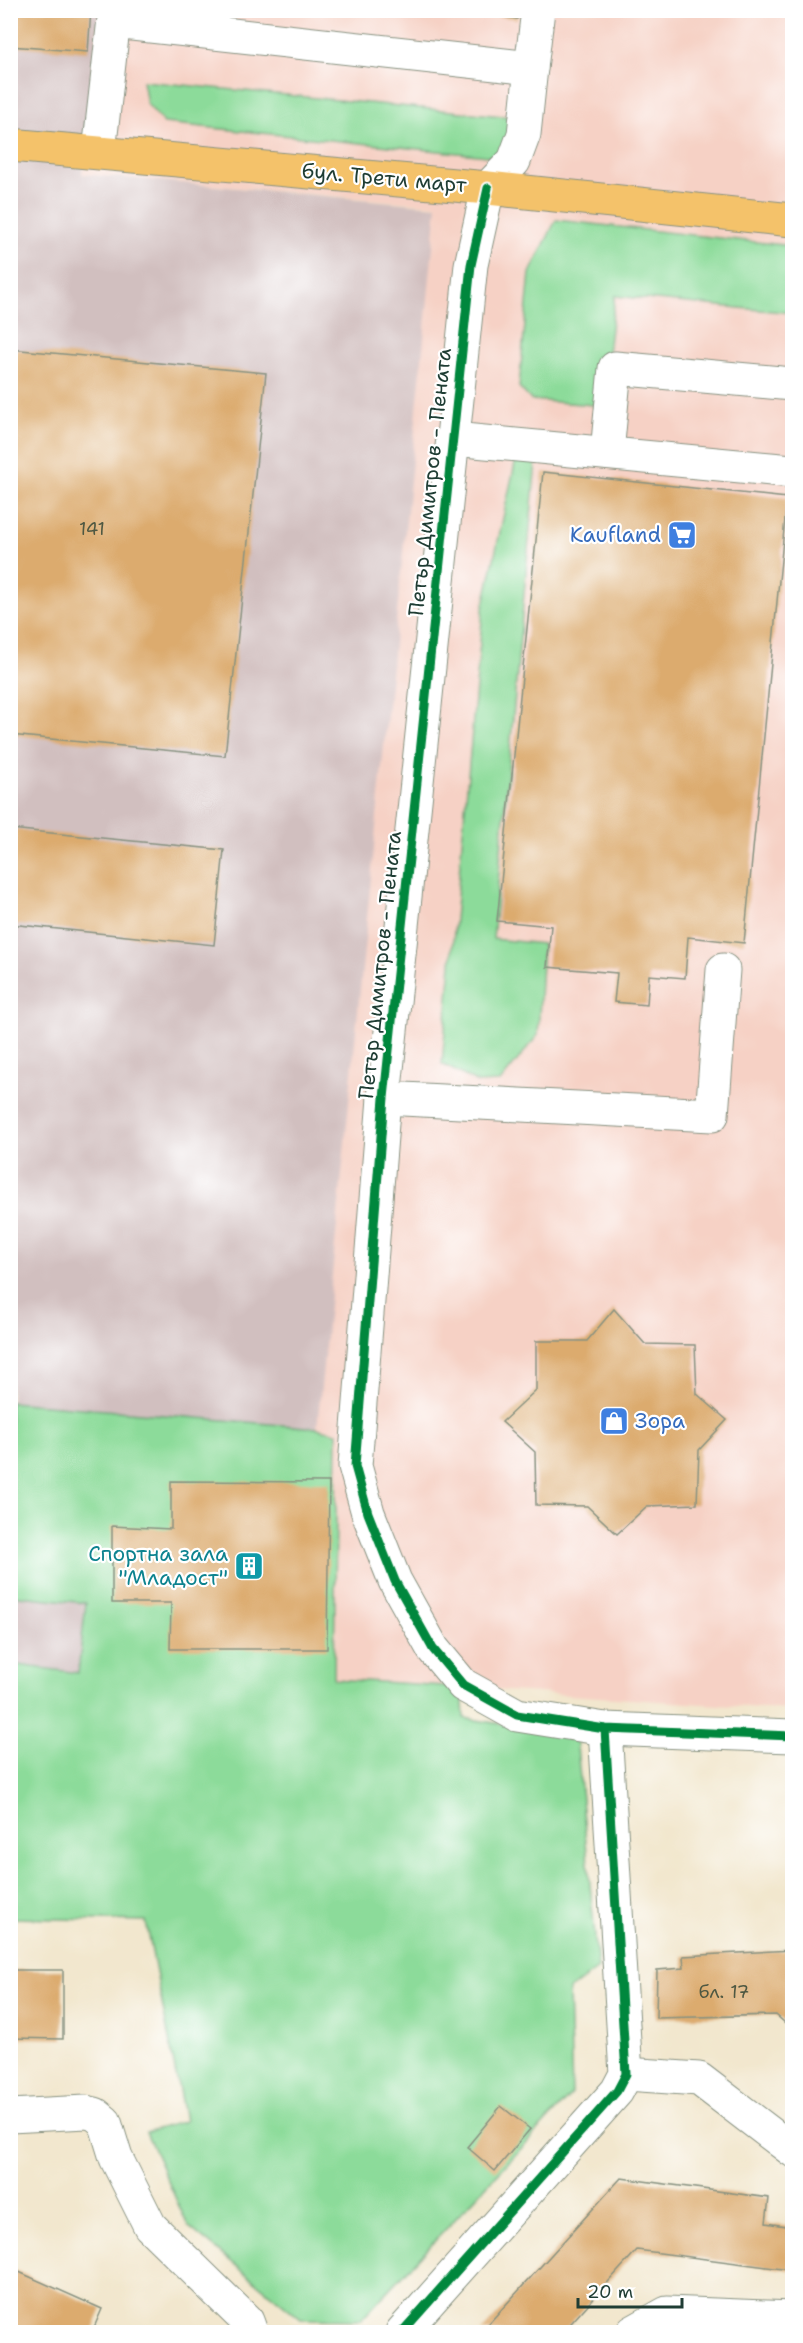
<svg xmlns="http://www.w3.org/2000/svg" width="803" height="2343" font-family="'Shantell Sans',sans-serif">
	<style>
		.built { fill: #f6d1c5 }
		.industrial { fill: #d1bfbf }
		.green { fill: #8cdb9a; stroke: #568c67; stroke-width: 1.5 }
		.building { fill: #dcab6e }
		.lines { fill: none; stroke-linecap: round; stroke-linejoin: round }
		.minor-casing { stroke: #889281; stroke-width: 35 }
		.major-casing { stroke: #889281; stroke-width: 35 }
		.minor { stroke: #fff; stroke-width: 33 }
		.major { stroke: #f4c26a; stroke-width: 33 }
		.cycleway-casing { stroke: #fff; stroke-width: 13 }
		.cycleway { stroke: #00873e; stroke-width: 9 }
		.labels { text-anchor: middle; dominant-baseline: central; stroke-width: 4.5; stroke-linejoin: round; paint-order: stroke }
		.number-label { font-size: 18px; fill: #4e5842 }
		.street-label { font-size: 21px; fill: #1f3d34; stroke: #fff }
		.shop-label { font-size: 21px; fill: #366cbe; stroke: #fff; text-anchor: end }
		.culture-label { font-size: 21px; fill: #0d838f; stroke: #fff; text-anchor: end }
	</style>
	<rect width="100%" height="100%" fill="#fff"/>
	<filter id="ink" filterUnits="userSpaceOnUse"><feTurbulence type="fractalNoise" baseFrequency=".0167" numOctaves="2"/><feDisplacementMap in="SourceGraphic" scale="12" xChannelSelector="R" yChannelSelector="G"/><feConvolveMatrix kernelMatrix="1 2 1 2 8 2 1 2 1" color-interpolation-filters="sRGB"/></filter>
	<filter id="wash" filterUnits="userSpaceOnUse"><feTurbulence type="fractalNoise" baseFrequency=".008" numOctaves="4" result="noise"/><feDisplacementMap in="SourceGraphic" scale="24" xChannelSelector="R" yChannelSelector="G"/><feGaussianBlur stdDeviation="1.35" result="paint"/><feColorMatrix in="noise" values="0 0 0 0 0 0 0 0 0 0 0 0 0 0 0 0 0 1.4 0 .05"/><feComposite in="paint" operator="in"/></filter>
	<g filter="url(#wash)">
		<rect width="100%" height="100%" fill="#f2e7ce"/>
		<!-- built -->
		<polygon class="built" points="99,11 792,11 792,1710 334,1679 105,1412 436,205 82,174"/>
		<!-- industrial -->
		<polygon class="industrial" points="11,11 99,11 82,174 437,206 317,1428 105,1412 78,1673 11,1664"/>
		<!-- green -->
		<g class="green">
			<polygon points="143,81 523,118 497,157 164,123 147,104"/>
			<polygon points="556,220 792,246 792,313 615,296 603,393 593,405 531,400 519,387 530,273"/>
			<polygon points="516,459 536,461 493,939 543,944 538,1035 500,1082 478,1083 442,1064 483,609"/>
			<polygon points="10,1402 317,1428 337,1433 334,1679 462,1687 464,1718 576,1736 598,1969 569,1990 572,2094 361,2320 301,2319 188,2226 146,2132 185,2121 146,1921 11,1918 11,1664 78,1673 86,1603 11,1595"/>
		</g>
		<g id="blocks">
			<!-- building -->
			<g class="building">
				<polygon points="10,10 91,10 88,52 10,46"/>
				<polygon points="454,10 518,10 517,19"/>
				<polygon points="10,349 266,373 225,756 10,735"/>
				<polygon points="543,472 787,498 744,943 688,937 685,978 649,975 647,1005 614,1002 617,973 547,967 551,926 497,921"/>
				<polygon points="10,829 224,850 214,945 10,924"/>
				<polygon points="614,1309 645,1344 695,1345 697,1394 727,1420 699,1450 697,1504 647,1506 617,1534 587,1506 536,1505 535,1452 502,1422 536,1390 536,1341 587,1341"/>
				<polygon points="171,1481 329,1482 327,1649 170,1649 171,1603 112,1603 112,1526 171,1529"/>
				<polygon points="792,1950 792,2029 776,2015 656,2018 657,1970 684,1968 683,1956"/>
				<polygon points="10,1970 63,1970 63,2039 10,2038"/>
				<polygon points="501,2106 530,2129 495,2171 467,2147"/>
				<polygon points="621,2178 769,2198 766,2223 792,2227 790,2270 637,2250 563,2332 481,2332"/>
				<polygon points="10,2268 102,2309 92,2332 10,2332"/>
			</g>
		</g>
	</g>
	<g filter="url(#ink)">
		<use href="#blocks" fill-opacity="0" stroke="#889281" stroke-width="1.5"/>
		<g class="lines">
			<!-- minor casing -->
			<g class="minor-casing">
				<g id="minor">
					<polyline points="114,22 531,68 538,10"/>
					<polyline points="531,68 524,134 514,161 488,188 471,265 384,1098 355,1466 368,1513 395,1581 433,1649 463,1685 517,1715 605,1729 792,1736"/>
					<polyline points="99,152 115,10"/>
					<polyline points="453,439 792,471"/>
					<polyline points="607,453 615,368 792,384"/>
					<polyline points="384,1098 712,1115 723,970"/>
					<polyline points="626,2074 699,2079 792,2150"/>
					<polyline points="10,2116 86,2112 95,2114 105,2122 116,2158 150,2226 247,2321 251,2332"/>
					<polyline points="402,2332 617,2091 626,2074 605,1729"/>
					<polyline points="633,2332 667,2313 792,2318"/>
				</g>
			</g>
			<!-- major casing -->
			<g class="major-casing">
				<polyline id="major" points="10,145 488,188 792,220"/>
			</g>
			<!-- minor -->
			<use href="#minor" class="minor"/>
			<!-- major -->
			<use href="#major" class="major"/>
			<!-- cycleway casing -->
			<g class="cycleway-casing">
				<g id="cycleway">
					<polyline points="488,188 471,265 384,1098 355,1466 368,1513 395,1581 433,1649 463,1685 517,1715 605,1729 792,1736"/>
					<polyline points="402,2332 617,2091 626,2074 605,1729"/>
				</g>
			</g>
			<!-- cycleway -->
			<use href="#cycleway" class="cycleway"/>
		</g>
	</g>
	<!-- icons -->
	<defs>
		<g id="supermarket-square" transform="scale(1.5)"><rect x="-9" y="-9" width="18" height="18" rx="4" fill="#3f7fe0" stroke="#fff"/><path d="M-6-5.5h2.5l.6 2H6L4.5 2H-2.5L-4.4-4H-6ZM-1.5 3.2a1.3 1.3 0 1 0 .1 0ZM3 3.2a1.3 1.3 0 1 0 .1 0Z" fill="#fff"/></g>
		<g id="shop-square" transform="scale(1.5)"><rect x="-9" y="-9" width="18" height="18" rx="4" fill="#3f7fe0" stroke="#fff"/><path d="M-5-2.5h2.3a2.7 3.5 0 0 1 5.4 0H5L5.5 6h-11ZM-1.5-2.5h3a1.5 2.3 0 0 0-3 0Z" fill="#fff"/></g>
		<g id="building-square" transform="scale(1.5)"><rect x="-9" y="-9" width="18" height="18" rx="4" fill="#0f9aa8" stroke="#fff"/><path d="M-4-6H4V6H1V3H-1V6H-4ZM-2.5-4.3h1.7v1.8h-1.7ZM.8-4.3h1.7v1.8H.8ZM-2.5-1h1.7V.8h-1.7ZM.8-1h1.7V.8H.8Z" fill="#fff"/></g>
	</defs>
	<g fill-rule="evenodd">
		<use href="#supermarket-square" x="682" y="535"/>
		<use href="#shop-square" x="614" y="1421"/>
		<use href="#building-square" x="249" y="1566"/>
	</g>
	<g class="labels">
		<!-- number labels -->
		<g class="number-label">
			<text x="92" y="529">141</text>
			<text x="724" y="1992">бл. 17</text>
		</g>
		<!-- street labels -->
		<g class="street-label">
			<text transform="translate(384 178) rotate(5)">бул. Трети март</text>
			<text transform="translate(430 482) rotate(-84)">Петър Димитров - Пената</text>
			<text transform="translate(380 965) rotate(-84)">Петър Димитров - Пената</text>
		</g>
		<!-- shop labels -->
		<g class="shop-label">
			<text x="661" y="535">Kaufland</text>
			<text x="635" y="1421" text-anchor="start">Зора</text>
		</g>
		<!-- culture labels -->
		<g class="culture-label">
			<text x="228" y="1554">Спортна зала<tspan x="228" dy="24">"Младост"</tspan></text>
		</g>
	</g>
	<!-- margin -->
	<rect width="803" height="2343" fill="none" stroke="#fff" stroke-width="36"/>
	<!-- scale -->
	<path d="M578 2298v9h104v-9" fill="none" stroke="#1f3d34" stroke-width="3"/>
	<text x="587" y="2298" font-size="18" fill="#1f3d34" stroke="#ffffff" stroke-width="4.5" paint-order="stroke">20 m</text>
</svg>
